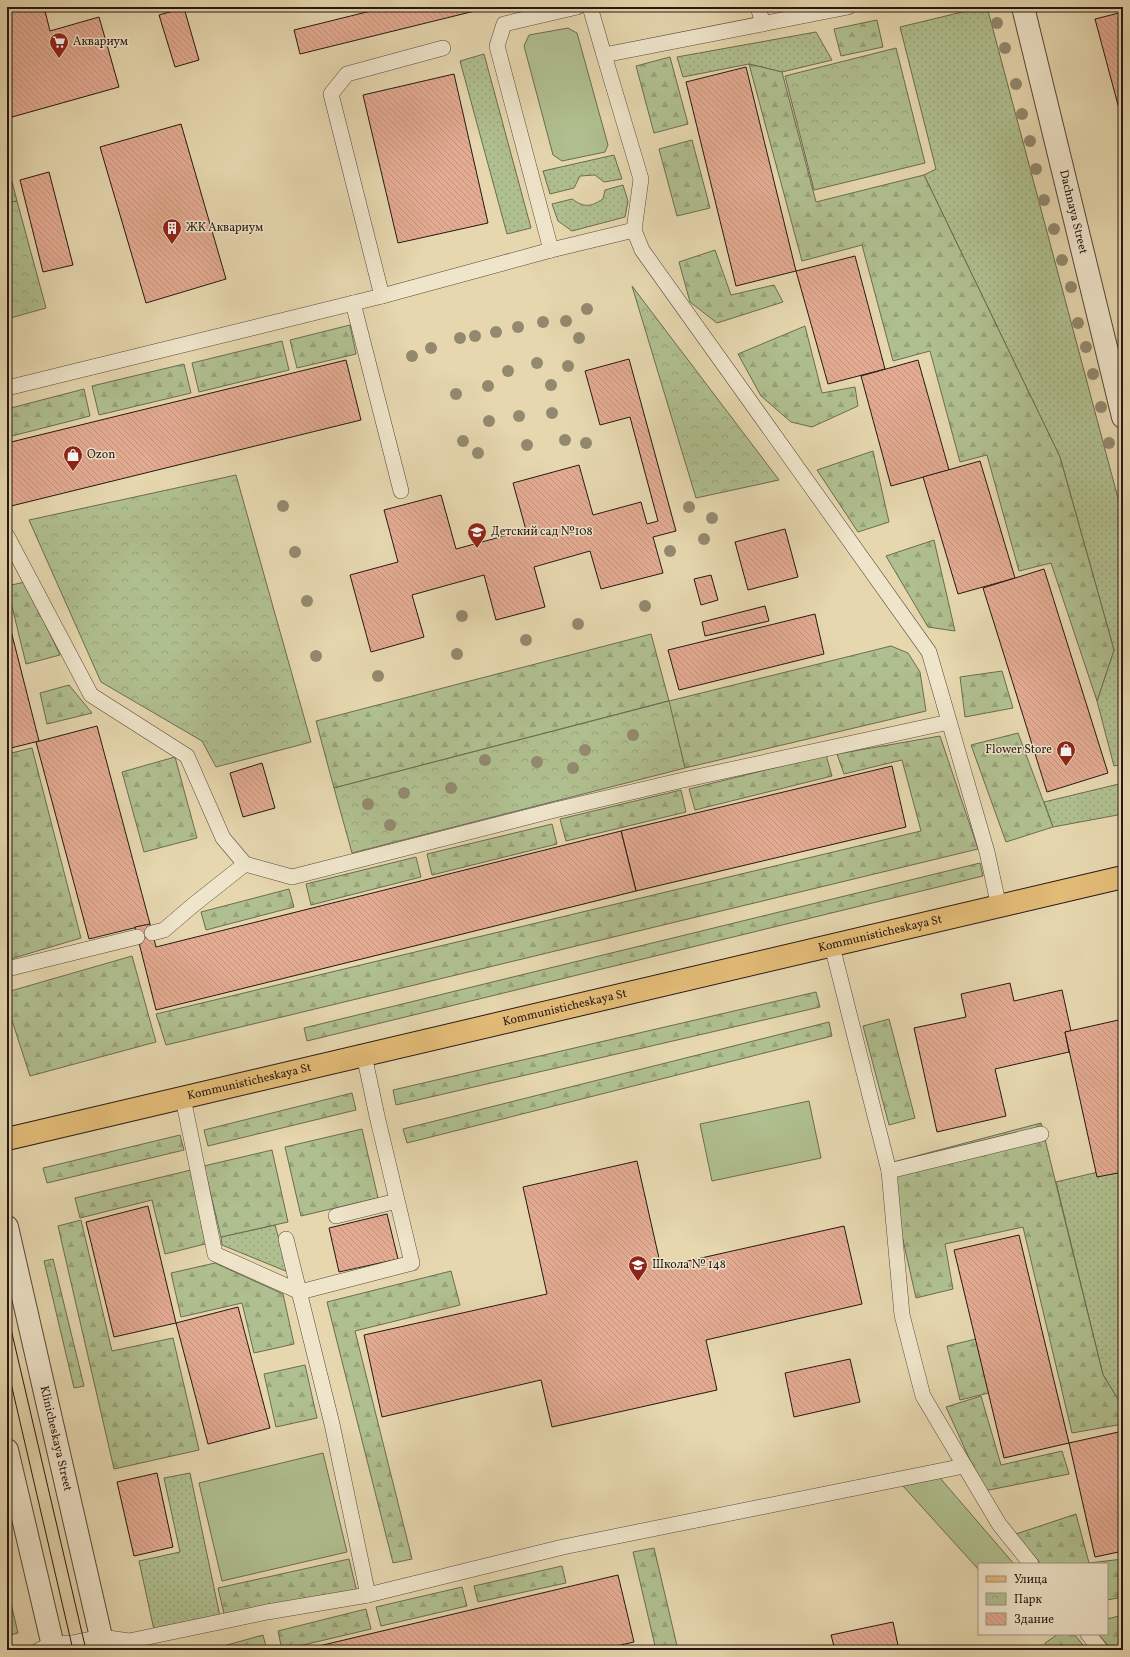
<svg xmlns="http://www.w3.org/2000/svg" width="1130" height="1657" font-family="Vollkorn,serif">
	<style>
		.grass { fill: url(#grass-dots); stroke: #6b6c51 }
		.forest { fill: url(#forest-firs); stroke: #6b6c51 }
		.park { fill: url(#park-crowns); stroke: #6b6c51 }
		.pitch { fill: #b0bf8f; stroke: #6b6c51 }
		.building { fill: url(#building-back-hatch); stroke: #261813 }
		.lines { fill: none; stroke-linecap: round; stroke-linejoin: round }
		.service-casing { stroke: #56483a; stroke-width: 16 }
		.minor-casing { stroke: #56483a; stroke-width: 24 }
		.tertiary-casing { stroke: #56483a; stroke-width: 24 }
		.primary-casing { stroke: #261813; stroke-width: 24 }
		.service { stroke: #efe5cb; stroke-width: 15 }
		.minor { stroke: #efe5cb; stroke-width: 22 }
		.tertiary { stroke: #efe5cb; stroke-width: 22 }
		.primary { stroke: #e3bc78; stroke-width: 22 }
		.tram { stroke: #261813; stroke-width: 1 }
		.tree { fill: #93896e }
		.labels { text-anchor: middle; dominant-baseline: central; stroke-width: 3; stroke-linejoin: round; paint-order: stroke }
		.poi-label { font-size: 12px; fill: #261813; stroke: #efe5cb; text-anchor: start }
		.street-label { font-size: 12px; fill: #261813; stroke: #efe5cb }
	</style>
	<defs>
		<pattern id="grass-dots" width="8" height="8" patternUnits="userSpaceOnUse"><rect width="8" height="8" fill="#b0bf8f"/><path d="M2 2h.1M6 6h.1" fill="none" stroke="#97a37a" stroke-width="1.8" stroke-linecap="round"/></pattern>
		<pattern id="forest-firs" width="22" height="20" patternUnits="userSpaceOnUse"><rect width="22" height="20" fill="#b0bf8f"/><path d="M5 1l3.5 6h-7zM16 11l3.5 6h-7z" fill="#97a37a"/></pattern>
		<pattern id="park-crowns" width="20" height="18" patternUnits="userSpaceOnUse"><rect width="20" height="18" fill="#b0bf8f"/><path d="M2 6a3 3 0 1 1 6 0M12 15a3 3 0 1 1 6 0" fill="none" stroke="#97a37a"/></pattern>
		<pattern id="building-back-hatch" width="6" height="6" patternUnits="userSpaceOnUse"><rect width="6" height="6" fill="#e3ab92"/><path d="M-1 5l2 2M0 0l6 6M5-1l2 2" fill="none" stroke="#c3927d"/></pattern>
	</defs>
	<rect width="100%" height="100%" fill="#e6d7af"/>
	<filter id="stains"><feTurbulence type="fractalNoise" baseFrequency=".005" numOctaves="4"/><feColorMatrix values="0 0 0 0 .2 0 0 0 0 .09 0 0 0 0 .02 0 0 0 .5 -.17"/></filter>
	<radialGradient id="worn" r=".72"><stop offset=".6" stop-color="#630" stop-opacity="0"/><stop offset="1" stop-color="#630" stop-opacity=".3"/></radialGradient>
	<!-- grass -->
	<g class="grass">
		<polygon points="983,7 987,7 1123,517 1123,764 1114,766 1097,701 1114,650 1060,457 924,175 936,169 900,27"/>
		<polygon points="816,32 832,60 782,72 749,64 683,77 677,57"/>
		<polygon points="484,54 531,228 507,234 460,61"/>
		<polygon points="614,155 622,179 604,182 595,175 580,176 574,188 550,194 543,171"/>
		<path d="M623,185l5,16 -3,16 -53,14 -14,-10 -6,-17 20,-5c13,9 18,8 31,0l2,-9z"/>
		<polygon points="1123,783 1123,814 1053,827 1044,802"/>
		<polygon points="1123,1166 1123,1407 1103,1375 1056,1182"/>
		<polygon points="275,1225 288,1272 222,1245 221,1237"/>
		<polygon points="190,1473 222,1626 156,1639 139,1561 180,1552 164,1478"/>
	</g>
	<!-- forest -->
	<g class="forest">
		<polygon points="877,20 883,47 841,56 834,29"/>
		<polygon points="670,57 688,124 654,133 636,66"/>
		<polygon points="749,64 782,72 816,202 924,175 1060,457 1114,650 1097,701 1051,563 1019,571 987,455 960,462 930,351 893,361 862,245 802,261"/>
		<polygon points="692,140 710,208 677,216 659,149"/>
		<polygon points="7,162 17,201 7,203"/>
		<polygon points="715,250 731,295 774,285 783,302 717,323 690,302 679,262"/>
		<polygon points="350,325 356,354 297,368 290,340"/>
		<polygon points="805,326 822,393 855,387 858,406 812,427 791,422 761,396 738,354"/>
		<polygon points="282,341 289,370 199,392 192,363"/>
		<polygon points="184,364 191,393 99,415 92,386"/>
		<polygon points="84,389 90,416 8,437 7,409"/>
		<polygon points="873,451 889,522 858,532 817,470"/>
		<polygon points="934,540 955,631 928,627 886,556"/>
		<polygon points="25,582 60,655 26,664 7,586"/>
		<polygon points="651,634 669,701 891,646 908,653 920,672 926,711 685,768 668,701 334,788 316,721"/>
		<polygon points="1002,671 1013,708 965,717 960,677"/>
		<polygon points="69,685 92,713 47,724 40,693"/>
		<polygon points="1018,733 1053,827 1006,842 971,745"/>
		<polygon points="940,736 978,849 166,1045 156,1014 921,831 902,760 844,774 837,754"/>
		<polygon points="32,748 81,938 7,960 7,754"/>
		<polygon points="826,755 832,776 695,810 689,789"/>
		<polygon points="175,757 197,838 144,852 122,772"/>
		<polygon points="681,790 686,812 566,841 560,819"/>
		<polygon points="552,824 557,844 432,875 427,854"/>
		<polygon points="416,857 421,877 311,905 306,884"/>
		<polygon points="980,863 983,876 307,1041 304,1028"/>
		<polygon points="289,889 294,907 206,930 201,912"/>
		<polygon points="132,956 156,1042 30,1076 7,1005 7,992"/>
		<polygon points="816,992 820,1007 396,1105 393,1090"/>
		<polygon points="889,1019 915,1118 889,1125 863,1026"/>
		<polygon points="829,1022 832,1036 407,1143 403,1129"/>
		<polygon points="352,1093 356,1110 208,1146 204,1130"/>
		<polygon points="1041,1123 1103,1375 1123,1407 1123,1424 1072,1433 1023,1227 945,1244 953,1289 916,1298 886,1164"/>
		<polygon points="362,1129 378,1198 301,1216 285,1147"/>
		<polygon points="180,1135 184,1150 47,1183 43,1168"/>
		<polygon points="272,1150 288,1222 221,1237 204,1166"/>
		<polygon points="191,1170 209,1243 165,1254 152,1200 80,1218 75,1198"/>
		<polygon points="81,1220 112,1351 173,1338 199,1450 114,1469 58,1226"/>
		<polygon points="53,1259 84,1386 74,1388 44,1261"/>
		<polygon points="215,1263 283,1294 294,1344 254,1353 242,1303 181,1317 171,1273"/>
		<polygon points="451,1271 460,1305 355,1331 412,1559 393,1563 327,1302"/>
		<polygon points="988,1336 1001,1390 960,1400 947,1346"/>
		<polygon points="305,1365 317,1418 276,1427 264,1374"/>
		<polygon points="981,1396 1001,1465 1062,1451 1069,1474 984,1491 946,1407"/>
		<polygon points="1076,1514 1089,1563 1123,1559 1123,1597 1107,1600 1107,1564 1041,1564 1016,1534"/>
		<polygon points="654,1548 678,1650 656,1650 633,1552"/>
		<polygon points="349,1559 357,1592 226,1622 218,1588"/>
		<polygon points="562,1566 566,1583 478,1602 474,1586"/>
		<polygon points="7,1586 18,1633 7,1636"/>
		<polygon points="462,1587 467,1606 381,1626 376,1607"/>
		<polygon points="366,1609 371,1629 282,1650 278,1631"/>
		<polygon points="1123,1615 1123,1650 1112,1650 1098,1634 1107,1634 1107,1619"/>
		<polygon points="1058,1634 1074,1634 1087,1650 1047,1650 1045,1643"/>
		<polygon points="263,1635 267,1650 209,1650"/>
	</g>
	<!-- park -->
	<g class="park">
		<polygon points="896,48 925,163 814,190 785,76"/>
		<polygon points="17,201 46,308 7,319 7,203"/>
		<polygon points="632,286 779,480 696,498"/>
		<polygon points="236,475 311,742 216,767 202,741 101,682 29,520"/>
		<polygon points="669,701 685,768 352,853 334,788"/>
	</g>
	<!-- pitch -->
	<g class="pitch">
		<polygon points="568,28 577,33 608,145 605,152 562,161 553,155 524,46 529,35"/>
		<polygon points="809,1101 821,1158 712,1181 700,1124"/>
		<polygon points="323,1453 347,1552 222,1581 199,1483"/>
		<polygon points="940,1478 1014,1564 979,1564 979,1570 903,1486"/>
	</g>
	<!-- building -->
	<g class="building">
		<polygon points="7,7 44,7 50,31 99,17 119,87 12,117 7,101"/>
		<polygon points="387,7 491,7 300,54 294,30"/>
		<polygon points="184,8 199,60 175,67 159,15"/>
		<polygon points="1123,12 1123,103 1118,105 1095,19"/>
		<polygon points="746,67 796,271 736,286 686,82"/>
		<polygon points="454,74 488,223 398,243 363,95"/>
		<polygon points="1123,103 1123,121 1118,105"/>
		<polygon points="181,124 226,279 146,303 100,147"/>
		<polygon points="49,172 73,265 43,272 20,180"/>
		<polygon points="855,256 885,369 828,384 796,271"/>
		<polygon points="629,359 676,531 653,537 663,573 601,589 590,551 534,567 545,607 496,620 484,575 412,595 424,637 371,652 350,575 398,562 384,510 441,495 456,549 526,530 513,483 579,465 593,515 641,502 647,524 658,521 630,417 600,425 585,371"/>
		<polygon points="346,360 361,420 7,507 7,443"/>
		<polygon points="918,360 949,470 891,486 861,376"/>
		<polygon points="980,461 1015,578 958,594 923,477"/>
		<polygon points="785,529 798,577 748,590 735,542"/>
		<polygon points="1044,569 1108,773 1047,792 983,588"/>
		<polygon points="711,575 718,600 701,605 694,579"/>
		<polygon points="765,606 769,621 705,636 702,622"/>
		<polygon points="815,614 824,654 679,690 668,650"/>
		<polygon points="7,615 39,741 7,749"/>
		<polygon points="97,726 150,924 89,939 36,742"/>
		<polygon points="262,763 275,808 243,817 230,773"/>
		<polygon points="892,766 906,827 636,891 621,831"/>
		<polygon points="621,831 636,891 156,1010 135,927 150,924 156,947"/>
		<polygon points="1010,983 1014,1001 1062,990 1071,1031 1065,1032 1069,1052 995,1069 1006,1116 937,1132 914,1028 966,1017 961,994"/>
		<polygon points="1123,1019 1123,1172 1097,1177 1065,1032"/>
		<polygon points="637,1161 661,1267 844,1226 862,1304 706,1340 717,1390 552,1427 541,1380 382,1417 364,1335 547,1294 523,1187"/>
		<polygon points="148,1206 176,1323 114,1337 86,1222"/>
		<polygon points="387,1214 398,1259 339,1272 329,1228"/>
		<polygon points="1019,1235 1069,1443 1004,1458 954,1250"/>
		<polygon points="238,1307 270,1428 208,1444 176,1323"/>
		<polygon points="850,1359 860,1402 794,1417 785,1373"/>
		<polygon points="1123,1431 1123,1551 1095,1557 1069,1443"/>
		<polygon points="157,1473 173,1547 134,1556 117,1482"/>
		<polygon points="618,1575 634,1642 599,1650 302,1650"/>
		<polygon points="893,1622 899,1650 835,1650 831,1635"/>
	</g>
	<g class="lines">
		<!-- service casing -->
		<g class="service-casing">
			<g id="service">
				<polyline points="590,7 604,55 848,7"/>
				<polyline points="758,7 763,24"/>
				<polyline points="604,55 641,179 634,230 642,250 929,652 987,852 999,907"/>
				<polyline points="551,250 497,46 504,24 577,7"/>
				<polyline points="382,296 331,94 347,74 443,48"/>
				<polyline points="353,303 401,491"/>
				<polyline points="7,388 382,296 551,250 634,230"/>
				<polyline points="7,536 91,695 187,756 223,838 245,864"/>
				<polyline points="152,933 164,930 192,906 245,864 292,877 555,810 683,780 949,722"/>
				<polyline points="832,946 889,1171 902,1315 923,1396 999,1524 1031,1564"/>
				<polyline points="7,969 137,937"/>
				<polyline points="183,1098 215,1254 300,1292 412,1263 377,1116 364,1055"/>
				<polyline points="889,1171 1041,1134"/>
				<polyline points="336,1216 397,1201"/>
				<polyline points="286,1239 332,1424 368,1595"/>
				<polyline points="1088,1634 1101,1650"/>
				<polyline points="39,1650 52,1644 72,1643 101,1637 129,1641 267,1612 368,1595 563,1547 964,1466"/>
			</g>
		</g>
		<!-- minor casing -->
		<g class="minor-casing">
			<g id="minor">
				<path id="s1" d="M1023,7l100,410"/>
			</g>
		</g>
		<!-- tertiary casing -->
		<g class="tertiary-casing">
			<g id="tertiary">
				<path id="s2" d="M7,1227l97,423"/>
				<polyline points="7,1450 54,1650"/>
			</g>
		</g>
		<!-- primary casing -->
		<g class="primary-casing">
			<g id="primary">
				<path id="s3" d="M7,1139l1116,-262"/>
			</g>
		</g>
		<!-- service -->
		<use href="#service" class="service"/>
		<!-- minor -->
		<use href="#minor" class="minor"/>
		<!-- tertiary -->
		<use href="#tertiary" class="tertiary"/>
		<!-- primary -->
		<use href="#primary" class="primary"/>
		<!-- tram -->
		<g class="tram">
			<polyline points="7,1312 86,1650"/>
			<polyline points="7,1366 73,1650"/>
		</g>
	</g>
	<!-- trees -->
	<g class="tree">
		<circle cx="997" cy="23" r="6"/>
		<circle cx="1005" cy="48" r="6"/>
		<circle cx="1016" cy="84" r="6"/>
		<circle cx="1022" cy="114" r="6"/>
		<circle cx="1030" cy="141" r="6"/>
		<circle cx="1036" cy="169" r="6"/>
		<circle cx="1044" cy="200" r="6"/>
		<circle cx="1054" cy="229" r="6"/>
		<circle cx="1062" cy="260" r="6"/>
		<circle cx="1071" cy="287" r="6"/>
		<circle cx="587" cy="309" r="6"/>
		<circle cx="566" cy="321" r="6"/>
		<circle cx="543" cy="322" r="6"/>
		<circle cx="1078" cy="323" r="6"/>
		<circle cx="518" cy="327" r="6"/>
		<circle cx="496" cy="332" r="6"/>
		<circle cx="475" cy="336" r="6"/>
		<circle cx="460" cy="338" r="6"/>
		<circle cx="579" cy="338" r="6"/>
		<circle cx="1086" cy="347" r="6"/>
		<circle cx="431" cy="348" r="6"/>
		<circle cx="412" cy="356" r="6"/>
		<circle cx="537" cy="363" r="6"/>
		<circle cx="568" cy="366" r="6"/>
		<circle cx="508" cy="371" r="6"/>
		<circle cx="1093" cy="374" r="6"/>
		<circle cx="551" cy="385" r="6"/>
		<circle cx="488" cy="386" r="6"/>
		<circle cx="456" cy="394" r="6"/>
		<circle cx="1101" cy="407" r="6"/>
		<circle cx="552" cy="413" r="6"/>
		<circle cx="519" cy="416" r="6"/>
		<circle cx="489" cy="421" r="6"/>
		<circle cx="565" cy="440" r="6"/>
		<circle cx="463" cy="441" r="6"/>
		<circle cx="586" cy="443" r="6"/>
		<circle cx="1109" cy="443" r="6"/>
		<circle cx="527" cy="445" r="6"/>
		<circle cx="478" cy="453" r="6"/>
		<circle cx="283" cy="506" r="6"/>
		<circle cx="689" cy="507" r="6"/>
		<circle cx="712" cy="518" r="6"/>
		<circle cx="704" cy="539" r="6"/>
		<circle cx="670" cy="551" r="6"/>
		<circle cx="295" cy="552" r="6"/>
		<circle cx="307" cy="601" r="6"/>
		<circle cx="645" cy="606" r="6"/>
		<circle cx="462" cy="616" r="6"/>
		<circle cx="578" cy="624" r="6"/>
		<circle cx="526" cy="640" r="6"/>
		<circle cx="457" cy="654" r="6"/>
		<circle cx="316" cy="656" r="6"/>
		<circle cx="378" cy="676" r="6"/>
		<circle cx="633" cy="735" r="6"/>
		<circle cx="585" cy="750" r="6"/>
		<circle cx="485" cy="760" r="6"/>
		<circle cx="537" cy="762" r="6"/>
		<circle cx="573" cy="768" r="6"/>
		<circle cx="451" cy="788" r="6"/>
		<circle cx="404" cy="793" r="6"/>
		<circle cx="368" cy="804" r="6"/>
		<circle cx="390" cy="825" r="6"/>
	</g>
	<!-- icons -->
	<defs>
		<g id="supermarket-pin" transform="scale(1)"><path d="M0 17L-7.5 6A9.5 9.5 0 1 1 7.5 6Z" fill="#8f2418" stroke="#efe5cb"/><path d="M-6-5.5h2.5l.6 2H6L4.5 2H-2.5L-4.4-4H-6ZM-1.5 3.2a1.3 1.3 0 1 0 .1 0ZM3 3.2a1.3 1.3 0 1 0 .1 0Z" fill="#fff"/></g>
		<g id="building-pin" transform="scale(1)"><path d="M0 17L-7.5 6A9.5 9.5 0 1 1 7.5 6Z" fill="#8f2418" stroke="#efe5cb"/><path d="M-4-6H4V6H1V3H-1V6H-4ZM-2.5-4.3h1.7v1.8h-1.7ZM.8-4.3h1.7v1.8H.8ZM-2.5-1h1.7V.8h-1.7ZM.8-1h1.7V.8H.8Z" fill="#fff"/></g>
		<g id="shop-pin" transform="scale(1)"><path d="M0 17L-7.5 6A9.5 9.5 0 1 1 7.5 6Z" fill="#8f2418" stroke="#efe5cb"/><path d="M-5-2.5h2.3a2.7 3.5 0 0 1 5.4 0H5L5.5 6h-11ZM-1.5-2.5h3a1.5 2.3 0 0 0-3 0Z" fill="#fff"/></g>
		<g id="school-pin" transform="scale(1)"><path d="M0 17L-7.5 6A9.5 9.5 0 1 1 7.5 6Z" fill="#8f2418" stroke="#efe5cb"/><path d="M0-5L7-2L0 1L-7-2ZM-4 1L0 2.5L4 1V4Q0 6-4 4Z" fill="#fff"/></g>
	</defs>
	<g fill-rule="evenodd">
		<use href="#supermarket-pin" x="59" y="42"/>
		<use href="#building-pin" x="172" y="228"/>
		<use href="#shop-pin" x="73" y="455"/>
		<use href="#school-pin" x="477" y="532"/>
		<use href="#shop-pin" x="1066" y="750"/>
		<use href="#school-pin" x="638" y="1265"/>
	</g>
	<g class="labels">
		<!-- poi labels -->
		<g class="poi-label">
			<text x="73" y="42">Аквариум</text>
			<text x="186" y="228">ЖК Аквариум</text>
			<text x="87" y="455">Ozon</text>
			<text x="491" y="532">Детский сад №108</text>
			<text x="1052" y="750" text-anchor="end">Flower Store</text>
			<text x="652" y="1265">Школа № 148</text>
		</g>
		<!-- street labels -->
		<g class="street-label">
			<text stroke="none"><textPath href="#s1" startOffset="211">Dachnaya Street</textPath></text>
			<text stroke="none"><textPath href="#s3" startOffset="897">Kommunisticheskaya St</textPath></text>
			<text stroke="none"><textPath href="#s3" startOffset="573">Kommunisticheskaya St</textPath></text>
			<text stroke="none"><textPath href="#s3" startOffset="249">Kommunisticheskaya St</textPath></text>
			<text stroke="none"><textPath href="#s2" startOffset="217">Klinicheskaya Street</textPath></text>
		</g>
	</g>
	<!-- margin -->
	<rect width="1130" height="1657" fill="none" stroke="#e6d7af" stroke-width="24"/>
	<rect x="8" y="8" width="1114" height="1641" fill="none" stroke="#261813" stroke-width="2"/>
	<rect x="12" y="12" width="1106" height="1633" fill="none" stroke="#261813"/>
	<!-- legend -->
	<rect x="978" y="1563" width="130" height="72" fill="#efe5cb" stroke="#9f9381"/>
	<rect x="986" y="1576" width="20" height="6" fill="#e3bc78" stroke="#9f9381"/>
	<text x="1014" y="1583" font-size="12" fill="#261813">Улица</text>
	<rect x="986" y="1593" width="20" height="12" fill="url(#park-crowns)" stroke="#9f9381"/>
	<text x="1014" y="1603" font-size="12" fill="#261813">Парк</text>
	<rect x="986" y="1613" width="20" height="12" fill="url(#building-back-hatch)" stroke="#9f9381"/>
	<text x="1014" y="1623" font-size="12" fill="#261813">Здание</text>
	<rect width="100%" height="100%" filter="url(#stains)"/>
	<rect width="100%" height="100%" fill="url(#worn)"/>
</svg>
